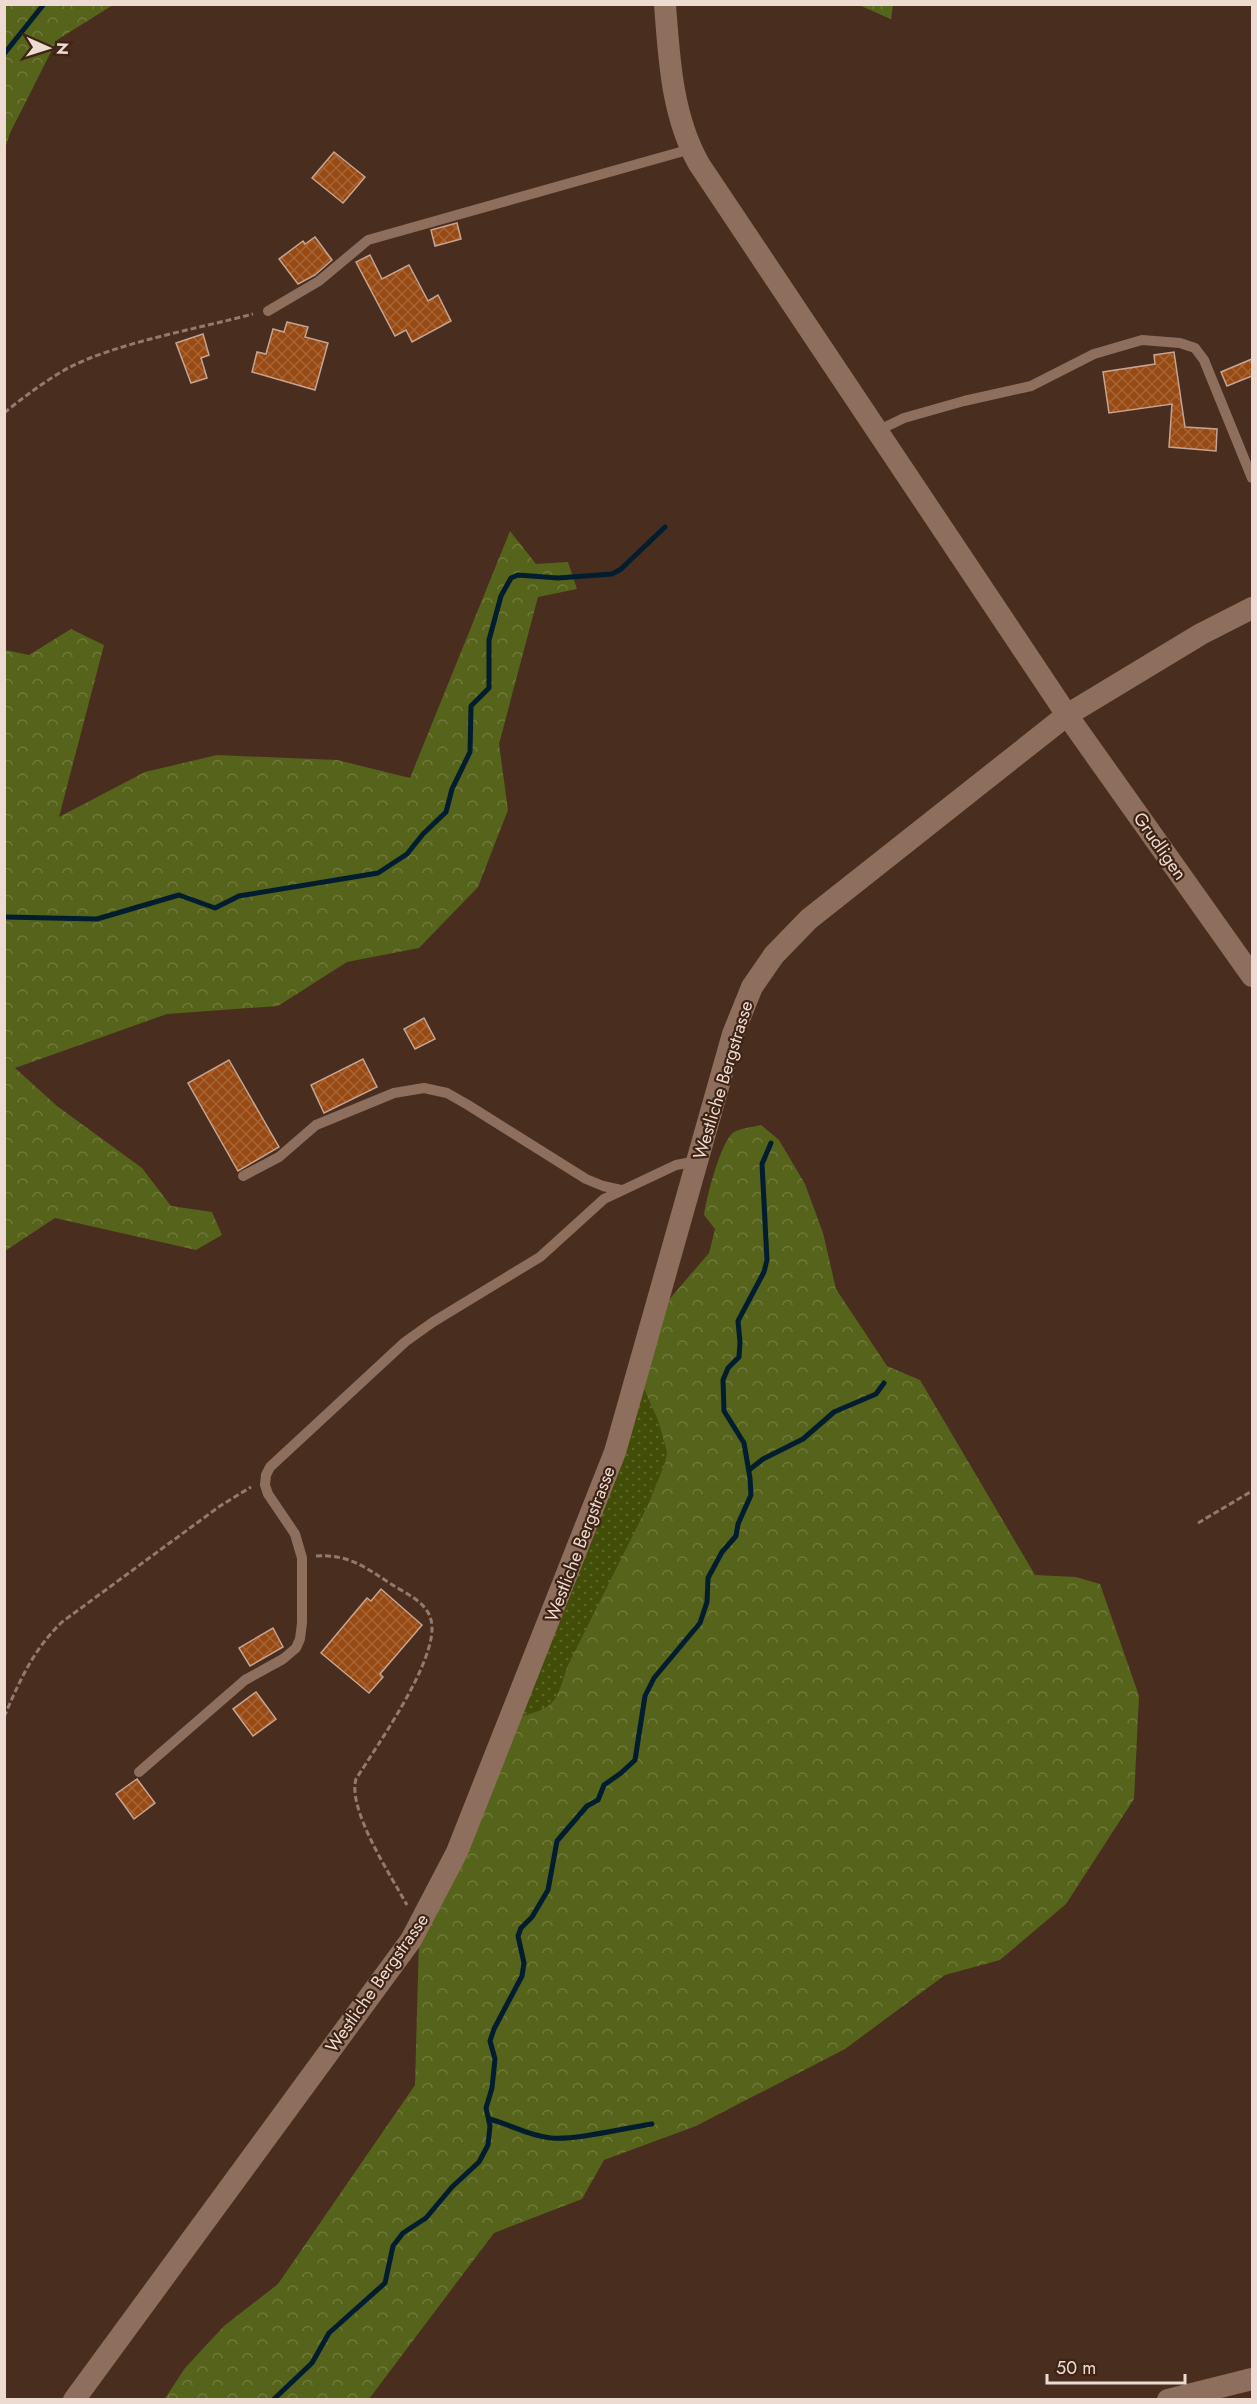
<svg xmlns="http://www.w3.org/2000/svg" width="1257" height="2404" font-family="Jost,sans-serif">
	<style>
		.grass { fill: url(#grass-dots) }
		.forest { fill: url(#forest-crowns) }
		.lines { fill: none; stroke-linecap: round; stroke-linejoin: round }
		.stream { stroke: #031d30; stroke-width: 5 }
		.building { fill: url(#building-cross-hatch); stroke: #c6a492; stroke-width: 1.5 }
		.path { stroke: #917a6e; stroke-width: 3; stroke-dasharray: 6 3; stroke-linecap: butt }
		.lane { stroke: #8e6e5d; stroke-width: 10 }
		.street { stroke: #8e6e5d; stroke-width: 22 }
		.labels { text-anchor: middle; dominant-baseline: central; stroke-width: 4.5; stroke-linejoin: round; paint-order: stroke }
		.street-label { font-size: 18px; fill: #eddbd2; stroke: #3e2415 }
	</style>
	<defs>
		<pattern id="grass-dots" width="8" height="8" patternUnits="userSpaceOnUse" patternTransform="scale(1.5)"><rect width="8" height="8" fill="#424e07"/><path d="M2 2h.1M6 6h.1" fill="none" stroke="#5e672a" stroke-width="1.8" stroke-linecap="round"/></pattern>
		<pattern id="forest-crowns" width="20" height="18" patternUnits="userSpaceOnUse" patternTransform="scale(1.5)"><rect width="20" height="18" fill="#56631a"/><path d="M2 6a3 3 0 1 1 6 0M12 15a3 3 0 1 1 6 0" fill="none" stroke="#6f793a"/></pattern>
		<pattern id="building-cross-hatch" width="8" height="8" patternUnits="userSpaceOnUse" patternTransform="scale(1.5)"><rect width="8" height="8" fill="#984a14"/><path d="M0 0l8 8M0 8l8-8" fill="none" stroke="#a76435"/></pattern>
	</defs>
	<rect width="100%" height="100%" fill="#492e1f"/>
	<!-- grass -->
	<path class="grass" d="M642,1384c8,18 25,47 25,68 0,11 -7,24 -11,35 -25,61 -59,120 -89,180 -11,35 -11,41 -49,50z"/>
	<!-- forest -->
	<g class="forest">
		<polygon points="5,4 113,5 57,40 10,133 5,148"/>
		<polygon points="859,5 893,5 891,19 886,17"/>
		<polygon points="510,531 536,564 568,562 577,589 538,597 499,744 508,810 478,887 419,948 347,962 278,1006 167,1014 15,1068 57,1106 142,1168 171,1206 212,1212 222,1235 196,1250 55,1218 5,1251 5,650 29,655 71,629 104,645 59,817 145,772 217,755 337,760 410,778"/>
		<path d="M761,1125l18,15 26,44 18,49 13,56 51,77 33,14 115,195 41,2 24,7 39,112 -5,103 -68,105 -66,56 -55,15 -100,74 -149,77 -92,34 -22,39 -88,34 -125,166 -205,1 21,-32 39,-42 54,-42 137,-199 4,-145 99,-223c38,-9 38,-15 49,-50l81,-162 17,-42 2,-11 -2,-8 -7,-24 -16,-36 19,-75 48,-56 6,-24 -11,-14c2,-16 17,-75 30,-83 7,-4 19,-5 27,-7z"/>
	</g>
	<g class="lines">
		<!-- stream -->
		<g class="stream">
			<polyline points="4,54 44,4"/>
			<polyline points="4,917 97,919 179,895 215,908 239,896 378,873 407,854 423,834 446,812 452,789 470,752 471,706 489,688 489,640 501,596 511,578 518,575 558,578 612,574 621,569 665,527"/>
			<polyline points="749,1470 763,1459 803,1439 834,1412 876,1394 884,1383"/>
			<path d="M489,2119c21,5 39,17 62,19 27,2 73,-10 101,-14"/>
			<polyline points="273,2400 312,2363 329,2333 385,2283 393,2246 403,2233 426,2218 452,2187 479,2162 488,2145 490,2126 486,2108 492,2088 495,2059 490,2041 494,2029 522,1976 524,1963 518,1936 521,1928 532,1917 548,1890 557,1841 587,1806 598,1800 604,1785 621,1773 635,1760 645,1696 654,1678 700,1623 707,1602 708,1578 722,1552 736,1536 738,1524 751,1495 750,1478 744,1443 724,1411 723,1380 728,1368 739,1357 740,1342 738,1321 764,1272 767,1260 762,1164 771,1143"/>
		</g>
	</g>
	<!-- building -->
	<g class="building">
		<polygon points="334,152 365,177 343,203 312,178"/>
		<polygon points="457,223 461,239 435,246 431,230"/>
		<polygon points="315,237 332,260 315,275 298,284 279,259 303,241 305,244"/>
		<polygon points="370,255 382,279 409,265 428,301 438,295 451,321 412,342 406,330 395,336 356,262"/>
		<polygon points="287,322 308,327 305,337 328,343 315,390 252,372 257,352 266,354 273,329 284,332"/>
		<polygon points="203,334 209,355 201,358 207,378 191,383 176,343"/>
		<polygon points="1174,352 1185,427 1217,429 1216,451 1169,447 1172,404 1109,413 1103,372 1155,364 1154,355"/>
		<polygon points="1252,359 1252,376 1227,386 1221,372"/>
		<polygon points="424,1018 435,1039 415,1049 404,1029"/>
		<polygon points="363,1059 377,1087 324,1113 311,1085"/>
		<polygon points="229,1060 279,1147 238,1171 188,1083"/>
		<polygon points="381,1589 422,1625 380,1674 383,1677 369,1693 321,1653 367,1598 371,1601"/>
		<polygon points="273,1628 283,1647 250,1666 239,1648"/>
		<polygon points="256,1692 276,1719 253,1736 233,1709"/>
		<polygon points="137,1779 155,1803 134,1819 116,1794"/>
	</g>
	<g class="lines">
		<!-- path -->
		<g class="path">
			<path d="M4,413c21,-17 41,-32 64,-45 51,-26 129,-39 185,-54"/>
			<polyline points="1198,1523 1252,1491"/>
			<path d="M316,1556c32,-2 49,11 75,28 14,9 36,18 40,36 10,36 -55,127 -75,159 -9,30 35,97 51,126"/>
			<path d="M4,1717c16,-37 29,-67 58,-95l158,-116 31,-19"/>
		</g>
		<!-- lane -->
		<g class="lane">
			<polyline points="268,311 319,281 368,240 691,149"/>
			<polyline points="877,431 904,418 964,401 1031,386 1094,354 1142,340 1180,343 1195,348 1204,360 1252,478"/>
			<polyline points="243,1176 279,1157 316,1125 394,1093 424,1088 447,1093 468,1105 586,1179 603,1186 621,1190"/>
			<polyline points="139,1772 245,1680 283,1659 296,1648 300,1639 302,1623 302,1558 295,1534 268,1494 265,1485 266,1475 270,1467 405,1342 433,1322 540,1257 604,1199 676,1165 697,1161"/>
		</g>
		<!-- street -->
		<g class="street">
			<path d="M665,4c4,55 7,112 34,160l368,551 185,261"/>
			<polyline points="74,2400 411,1940 457,1852 615,1452 733,1034 752,987 774,955 809,919 1067,715 1201,634 1252,608"/>
			<polyline points="1168,2400 1252,2379"/>
		</g>
	</g>
	<g class="labels">
		<!-- street labels -->
		<g class="street-label">
			<text transform="translate(1160 846) rotate(55)">Grudligen</text>
			<text transform="translate(723 1080) rotate(-73)">Westliche Bergstrasse</text>
			<text transform="translate(580 1544) rotate(-69)">Westliche Bergstrasse</text>
			<text transform="translate(377 1983) rotate(-55)">Westliche Bergstrasse</text>
		</g>
	</g>
	<!-- border -->
	<rect width="1257" height="2404" fill="none" stroke="#eddbd2" stroke-width="12"/>
	<!-- north arrow -->
	<g transform="translate(48 48) rotate(93)" stroke="#3e2415" stroke-width="4.5" paint-order="stroke">
	<path d="M0-4.5L10 22L0 15L-10 22Z" fill="#eddbd2"/>
	<text y="-9" font-size="16" font-weight="bold" text-anchor="middle" fill="#eddbd2">N</text>
	</g>
	<!-- scale -->
	<path d="M1047 2374v9h138v-9" fill="none" stroke="#eddbd2" stroke-width="3"/>
	<text x="1056" y="2374" font-size="18" fill="#eddbd2" stroke="#3e2415" stroke-width="4.5" paint-order="stroke">50 m</text>
</svg>
